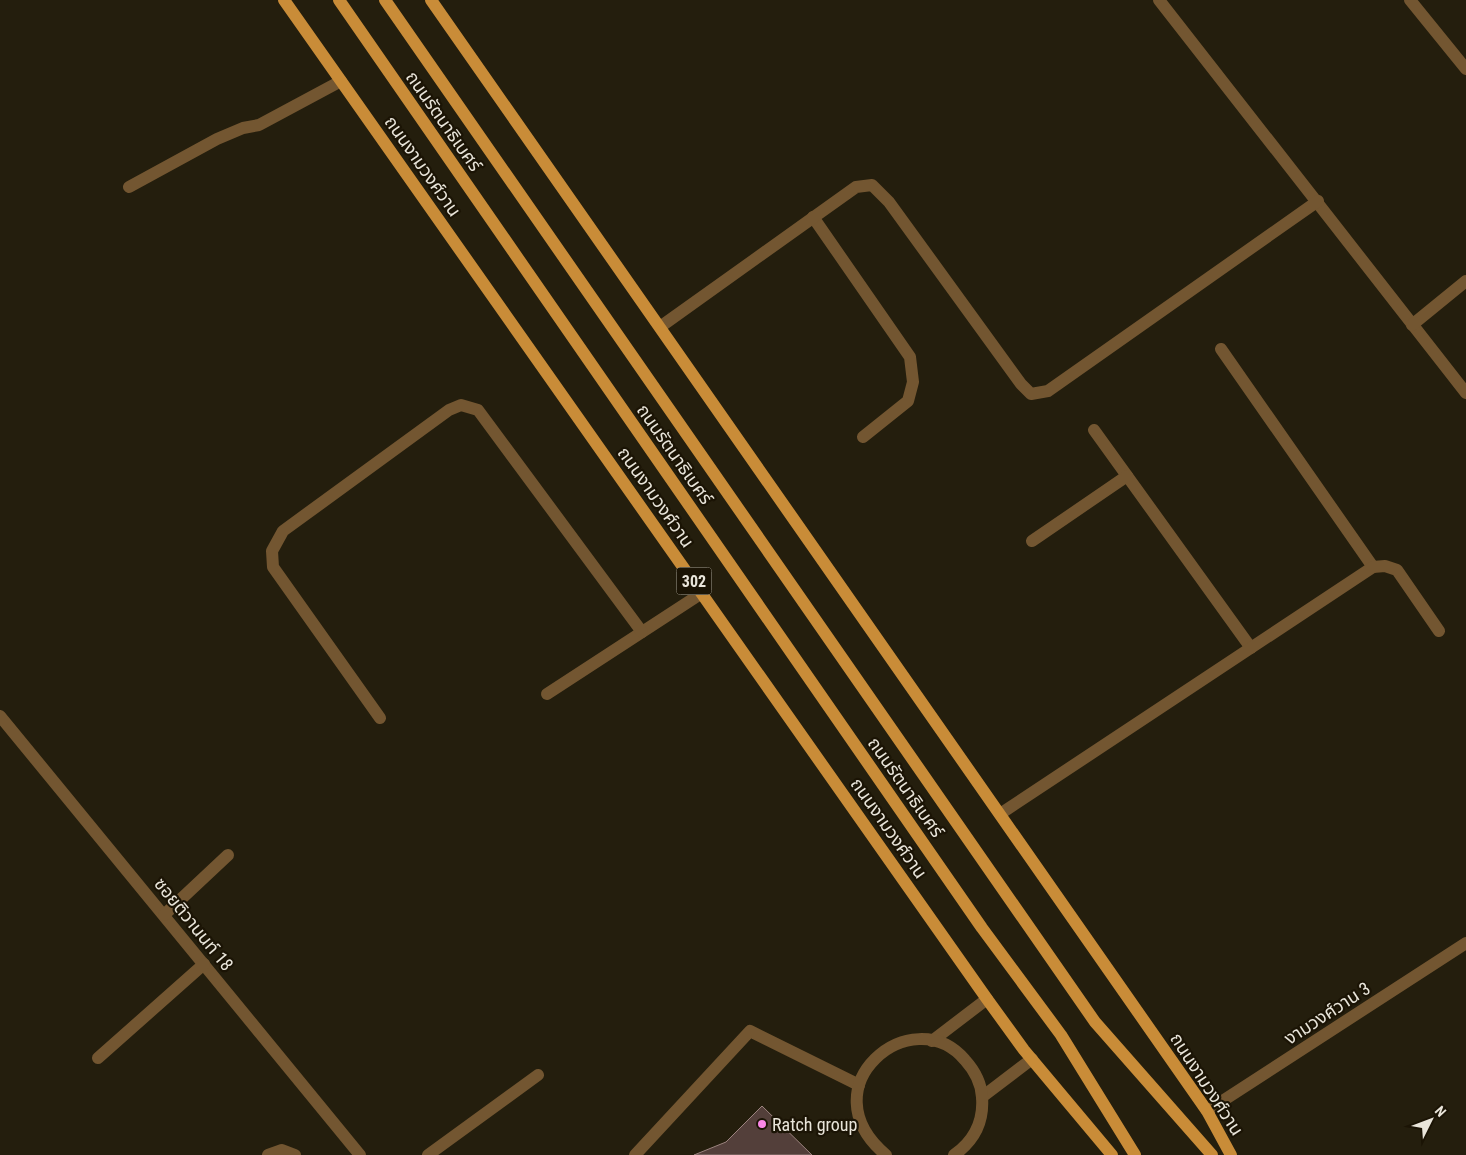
<svg xmlns="http://www.w3.org/2000/svg" width="1466" height="1155" font-family="'Roboto Condensed','Noto Sans Thai',sans-serif">
	<style>
		.building { fill: #533f3a; stroke: #9b837e }
		.lines { fill: none; stroke-linecap: round; stroke-linejoin: round }
		.lane { stroke: #735631; stroke-width: 12 }
		.street { stroke: #735631; stroke-width: 12 }
		.primary { stroke: #c98c38; stroke-width: 12 }
		.poi-dot { fill: #fa87e7; stroke: #1b1405; stroke-width: 2 }
		.labels { text-anchor: middle; dominant-baseline: central; stroke-width: 4.5; stroke-linejoin: round; paint-order: stroke }
		.shield { fill: #1b1405; stroke: #aba69a; stroke-width: 1 }
		.shield-label { font-size: 16px; font-weight: bold; fill: #e9e5da }
		.street-label { font-size: 18px; fill: #e9e5da; stroke: #1b1405 }
		.poi-label { font-size: 18px; fill: #e9e5da; stroke: #1b1405; text-anchor: start }
	</style>
	<rect width="100%" height="100%" fill="#241e0d"/>
	<!-- building -->
	<polygon class="building" points="762,1106 812,1155 694,1155 726,1142"/>
	<g class="lines">
		<!-- lane -->
		<g class="lane">
			<polyline points="813,217 910,357 913,382 908,401 863,437"/>
			<polyline points="547,694 702,593"/>
			<polyline points="380,718 273,567 272,551 283,531 449,410 461,405 478,410 642,632"/>
			<polyline points="932,1041 987,999"/>
			<polyline points="982,1097 1032,1059"/>
			<polyline points="268,1155 282,1150 295,1155"/>
			<polyline points="635,1155 750,1031 859,1085"/>
			<path d="M886,1155c-81,-68 26,-157 79,-95 10,11 16,22 17,37 2,25 -8,44 -28,58"/>
		</g>
		<!-- street -->
		<g class="street">
			<polyline points="1159,0 1466,393"/>
			<polyline points="1410,0 1466,69"/>
			<polyline points="129,187 217,139 243,128 259,125 341,81"/>
			<polyline points="1412,325 1466,281"/>
			<polyline points="660,327 856,187 872,185 889,202 1021,384 1031,394 1048,391 1318,201"/>
			<polyline points="1221,349 1373,567"/>
			<polyline points="1094,430 1251,648"/>
			<polyline points="1032,541 1127,476"/>
			<polyline points="0,716 360,1155"/>
			<polyline points="1000,814 1373,567 1385,566 1397,570 1439,631"/>
			<polyline points="164,915 228,855"/>
			<polyline points="98,1058 204,964"/>
			<polyline points="1207,1111 1466,943"/>
			<polyline points="428,1155 538,1075"/>
		</g>
		<!-- primary -->
		<g class="primary">
			<polyline points="284,0 987,999 1024,1050 1112,1155"/>
			<polyline points="339,0 982,928 1061,1035 1135,1155"/>
			<polyline points="385,0 1095,1022 1212,1155"/>
			<polyline points="431,0 1207,1111 1231,1155"/>
		</g>
	</g>
	<!-- markers -->
	<circle class="poi-dot" cx="762" cy="1124" r="5"/>
	<g class="labels">
		<!-- shield labels -->
		<rect class="shield" x="676.5" y="567.5" width="35" height="27" rx="4"/>
		<g class="shield-label">
			<text x="694" y="581">302</text>
		</g>
		<!-- street labels -->
		<g class="street-label">
			<text transform="translate(444 121) rotate(55)">ถนนรัตนาธิเบศร์</text>
			<text transform="translate(423 166) rotate(55)">ถนนงามวงศ์วาน</text>
			<text transform="translate(675 454) rotate(55)">ถนนรัตนาธิเบศร์</text>
			<text transform="translate(656 497) rotate(55)">ถนนงามวงศ์วาน</text>
			<text transform="translate(906 787) rotate(55)">ถนนรัตนาธิเบศร์</text>
			<text transform="translate(889 828) rotate(55)">ถนนงามวงศ์วาน</text>
			<text transform="translate(194 924) rotate(51)">ซอยติวานนท์ 18</text>
			<text transform="translate(1327 1013) rotate(-33)">งามวงศ์วาน 3</text>
			<text transform="translate(1207 1084) rotate(57)">ถนนงามวงศ์วาน</text>
		</g>
		<!-- poi labels -->
		<g class="poi-label">
			<text x="772" y="1124">Ratch group</text>
		</g>
	</g>
	<!-- north arrow -->
	<g transform="translate(1431 1120) rotate(48)" stroke="#1b1405" stroke-width="4" paint-order="stroke">
	<path d="M0-4L9 19L0 12L-9 19Z" fill="#e9e5da"/>
	<text y="-8" font-size="14" font-weight="bold" text-anchor="middle" fill="#e9e5da">N</text>
	</g>
</svg>
